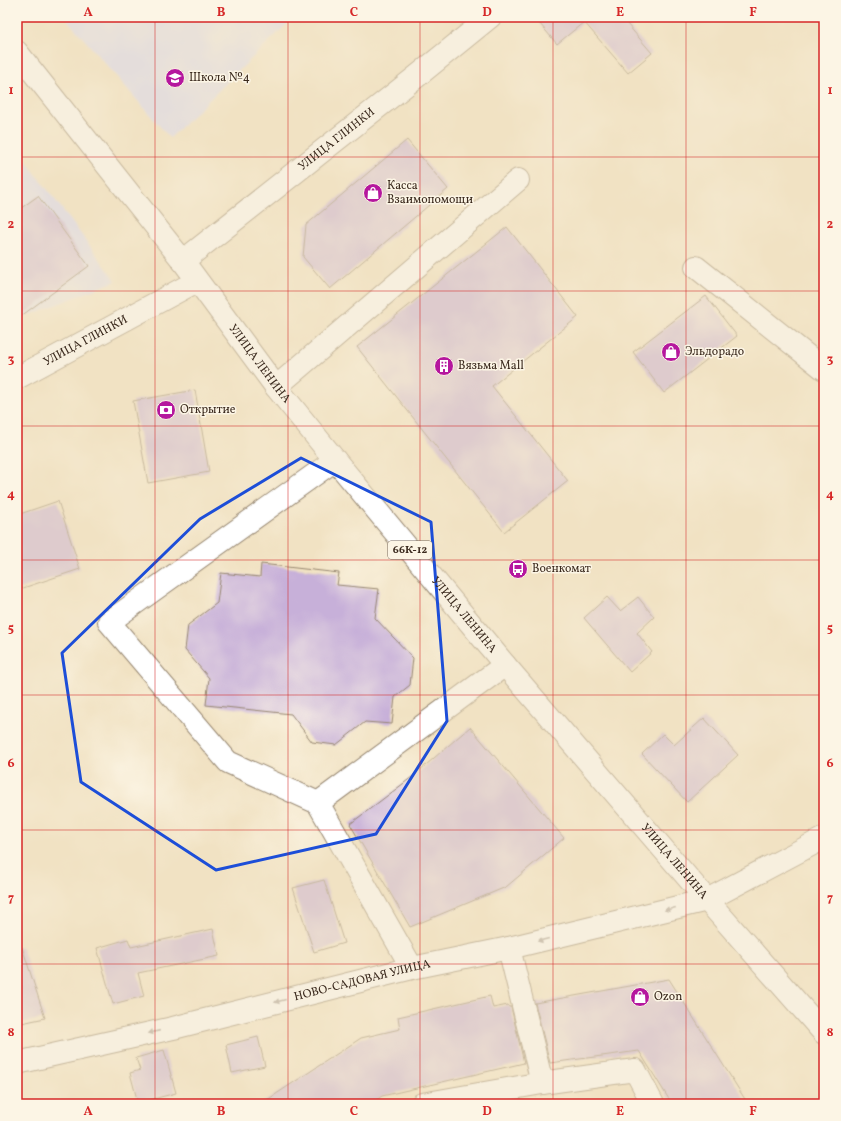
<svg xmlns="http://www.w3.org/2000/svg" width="841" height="1121" font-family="Vollkorn,serif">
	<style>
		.built { fill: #d5d8f9 }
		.building { fill: #c7b0d9 }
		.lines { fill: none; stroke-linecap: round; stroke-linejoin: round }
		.minor-casing { stroke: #968670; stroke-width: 24 }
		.major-casing { stroke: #968670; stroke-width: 24 }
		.minor { stroke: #fff; stroke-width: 22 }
		.major { stroke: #fff; stroke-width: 22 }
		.oneway { fill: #a79f9a }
		.marked { fill: none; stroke: #1d4ed8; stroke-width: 3; stroke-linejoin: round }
		.grid { fill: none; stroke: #d62828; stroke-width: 1; stroke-opacity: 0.55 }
		.labels { text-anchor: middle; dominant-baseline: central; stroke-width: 3; stroke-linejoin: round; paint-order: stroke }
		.shield { fill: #fcf5e5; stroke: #75675a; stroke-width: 1 }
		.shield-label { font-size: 11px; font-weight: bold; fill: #3b2a1e }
		.poi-label { font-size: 12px; fill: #3b2a1e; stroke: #fcf5e5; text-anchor: start }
		.street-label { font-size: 12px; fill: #3b2a1e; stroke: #fcf5e5 }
		.neatline { fill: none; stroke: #d62828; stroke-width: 1.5 }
		.grid-label { font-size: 13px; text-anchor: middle; font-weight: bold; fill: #d62828 }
	</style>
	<rect width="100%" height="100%" fill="#fcf5e5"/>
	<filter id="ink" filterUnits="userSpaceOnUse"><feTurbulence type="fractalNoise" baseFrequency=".025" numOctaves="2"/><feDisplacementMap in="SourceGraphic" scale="8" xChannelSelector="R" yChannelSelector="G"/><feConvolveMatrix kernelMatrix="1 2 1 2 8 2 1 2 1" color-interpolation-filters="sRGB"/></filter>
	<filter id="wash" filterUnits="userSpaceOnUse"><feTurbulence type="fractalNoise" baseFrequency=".012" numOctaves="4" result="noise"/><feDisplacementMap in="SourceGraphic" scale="16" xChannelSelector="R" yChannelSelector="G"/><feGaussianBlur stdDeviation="0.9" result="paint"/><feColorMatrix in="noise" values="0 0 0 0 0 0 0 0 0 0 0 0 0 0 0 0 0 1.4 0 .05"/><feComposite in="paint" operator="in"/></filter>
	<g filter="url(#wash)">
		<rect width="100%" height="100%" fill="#f1e2c3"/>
		<!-- built -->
		<g class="built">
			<polygon points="65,17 294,17 170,138"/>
			<polygon points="17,149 116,281 17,320"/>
		</g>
		<g id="blocks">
			<!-- building -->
			<g class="building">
				<polygon points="534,17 621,17 652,53 628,73 584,22 557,44"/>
				<polygon points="407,140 448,189 330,289 303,257 306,225"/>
				<polygon points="38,196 89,266 17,319 17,211"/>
				<polygon points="507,227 578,317 492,386 568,481 504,532 357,347"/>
				<polygon points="706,296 737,336 664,393 633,352"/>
				<polygon points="195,390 209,472 148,483 133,401"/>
				<polygon points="58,501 80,569 17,590 17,515"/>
				<polygon points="261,564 339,573 337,585 379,589 375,618 413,658 410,685 395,697 392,724 365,722 336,745 312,742 291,714 206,705 209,678 185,650 188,625 217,603 221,573 260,577"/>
				<polygon points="607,597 620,611 638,597 654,617 637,633 652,652 630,672 584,618"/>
				<polygon points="704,718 738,755 687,802 642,754 663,734 674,745"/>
				<polygon points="470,727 564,838 506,887 410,927 350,824 412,777"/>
				<polygon points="324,880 344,943 314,952 293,888"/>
				<polygon points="213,929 219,956 138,973 144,996 113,1004 97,948 128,939 131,947"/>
				<polygon points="22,947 45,1018 17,1024 17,948"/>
				<polygon points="669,979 748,1104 672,1104 639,1051 550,1063 535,1003"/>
				<polygon points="490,996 493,1008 508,1005 509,1007 511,1007 524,1063 382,1096 370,1104 261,1104 361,1038 400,1029 398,1017"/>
				<polygon points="258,1037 265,1066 232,1073 226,1045"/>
				<polygon points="164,1050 176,1093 138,1103 130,1073 140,1070 136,1058"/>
			</g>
		</g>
	</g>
	<g filter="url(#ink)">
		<use href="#blocks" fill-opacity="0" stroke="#968670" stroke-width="1"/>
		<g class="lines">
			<!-- minor casing -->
			<g class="minor-casing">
				<g id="minor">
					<path id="s1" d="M183,261l233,-184 74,-60"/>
					<polyline points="696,267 824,369"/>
					<path id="s2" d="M17,378l180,-97"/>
					<polyline points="276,387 518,180"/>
					<polyline points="335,460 109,622 228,762 318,803 412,968"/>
					<polyline points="318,803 505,665"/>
					<polyline points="509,948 542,1083"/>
					<path id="s3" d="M17,1063l156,-35 239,-60 97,-20 198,-48 117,-62"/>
					<polyline points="422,1104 542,1083 635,1070 653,1104"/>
				</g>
			</g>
			<!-- major casing -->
			<g class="major-casing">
				<g id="major">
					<path id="s4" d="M17,52l166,209 93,126 59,73 170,205 202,235 117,133"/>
				</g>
			</g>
			<!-- minor -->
			<use href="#minor" class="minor"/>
			<!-- major -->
			<use href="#major" class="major"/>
		</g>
		<!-- one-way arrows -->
		<defs><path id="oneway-solid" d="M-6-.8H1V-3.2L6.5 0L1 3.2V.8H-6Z"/></defs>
		<g class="oneway">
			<use href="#oneway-solid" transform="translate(670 909) rotate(166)"/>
			<use href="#oneway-solid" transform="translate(543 940) rotate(166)"/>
			<use href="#oneway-solid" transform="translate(280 1001) rotate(166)"/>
			<use href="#oneway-solid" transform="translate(154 1032) rotate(167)"/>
		</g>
	</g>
	<!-- marked area -->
	<path d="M0 0H841V1121H0ZM301,458l130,64 16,199 -71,113 -160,36 -135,-88 -19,-129 138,-134z" fill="#f1e2c3" fill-opacity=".55" fill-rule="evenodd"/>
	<path class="marked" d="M301,458l130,64 16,199 -71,113 -160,36 -135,-88 -19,-129 138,-134z"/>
	<!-- grid -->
	<path class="grid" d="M155,17v1087M288,17v1087M420,17v1087M553,17v1087M686,17v1087M17,157h807M17,291h807M17,426h807M17,560h807M17,695h807M17,830h807M17,964h807"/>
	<!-- icons -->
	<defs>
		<g id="school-disc" transform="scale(1)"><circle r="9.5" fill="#b5179e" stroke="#fcf5e5"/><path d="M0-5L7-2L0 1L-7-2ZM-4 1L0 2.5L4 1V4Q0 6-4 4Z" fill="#fff"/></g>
		<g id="shop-disc" transform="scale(1)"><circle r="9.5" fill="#b5179e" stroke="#fcf5e5"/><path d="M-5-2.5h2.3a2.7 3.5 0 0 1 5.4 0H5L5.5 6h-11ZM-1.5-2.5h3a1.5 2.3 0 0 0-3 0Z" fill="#fff"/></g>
		<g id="building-disc" transform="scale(1)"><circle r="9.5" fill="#b5179e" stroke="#fcf5e5"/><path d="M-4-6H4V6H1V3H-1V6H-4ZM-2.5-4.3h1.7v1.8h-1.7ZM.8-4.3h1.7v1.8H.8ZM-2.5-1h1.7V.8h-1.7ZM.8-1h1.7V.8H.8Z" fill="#fff"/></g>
		<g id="bank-disc" transform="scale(1)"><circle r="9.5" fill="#b5179e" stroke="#fcf5e5"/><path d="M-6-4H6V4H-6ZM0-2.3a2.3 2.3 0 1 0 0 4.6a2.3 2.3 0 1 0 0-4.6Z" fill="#fff"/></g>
		<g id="bus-disc" transform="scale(1)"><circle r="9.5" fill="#b5179e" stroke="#fcf5e5"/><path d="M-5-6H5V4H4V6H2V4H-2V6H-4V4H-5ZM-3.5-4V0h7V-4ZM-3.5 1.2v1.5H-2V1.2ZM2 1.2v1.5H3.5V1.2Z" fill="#fff"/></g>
	</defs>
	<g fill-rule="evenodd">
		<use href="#school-disc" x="175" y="78"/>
		<use href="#shop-disc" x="373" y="193"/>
		<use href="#shop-disc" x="671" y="352"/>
		<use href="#building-disc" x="444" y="366"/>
		<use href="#bank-disc" x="166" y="410"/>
		<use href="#bus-disc" x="518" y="569"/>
		<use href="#shop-disc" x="640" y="997"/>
	</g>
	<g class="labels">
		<!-- shield labels -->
		<rect class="shield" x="388" y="541" width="44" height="18" rx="3"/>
		<g class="shield-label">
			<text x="410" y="550">66К-12</text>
		</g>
		<!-- poi labels -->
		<g class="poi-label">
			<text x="189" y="78">Школа №4</text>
			<text x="387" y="186">Касса<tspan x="387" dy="14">Взаимопомощи</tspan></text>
			<text x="685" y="352">Эльдорадо</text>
			<text x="458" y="366">Вязьма Mall</text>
			<text x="180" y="410">Открытие</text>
			<text x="532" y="569">Военкомат</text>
			<text x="654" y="997">Ozon</text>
		</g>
		<!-- street labels -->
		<g class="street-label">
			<text stroke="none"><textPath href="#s1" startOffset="196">УЛИЦА ГЛИНКИ</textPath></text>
			<text stroke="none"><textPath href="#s2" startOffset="78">УЛИЦА ГЛИНКИ</textPath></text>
			<text stroke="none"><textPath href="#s4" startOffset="395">УЛИЦА ЛЕНИНА</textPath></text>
			<text stroke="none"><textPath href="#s4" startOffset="719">УЛИЦА ЛЕНИНА</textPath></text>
			<text stroke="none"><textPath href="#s4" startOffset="1043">УЛИЦА ЛЕНИНА</textPath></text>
			<text stroke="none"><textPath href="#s3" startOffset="355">НОВО-САДОВАЯ УЛИЦА</textPath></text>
		</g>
	</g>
	<!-- margin -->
	<rect width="841" height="1121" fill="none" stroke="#fcf5e5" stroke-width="44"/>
	<rect x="22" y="22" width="797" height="1077" class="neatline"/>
	<g class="grid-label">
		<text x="88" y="16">A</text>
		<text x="221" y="16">B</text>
		<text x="354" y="16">C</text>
		<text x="487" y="16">D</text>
		<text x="620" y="16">E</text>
		<text x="753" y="16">F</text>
		<text x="11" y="94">1</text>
		<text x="830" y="94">1</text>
		<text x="11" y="228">2</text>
		<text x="830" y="228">2</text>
		<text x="11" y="363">3</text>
		<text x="830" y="363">3</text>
		<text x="11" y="498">4</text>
		<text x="830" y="498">4</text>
		<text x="11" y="632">5</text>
		<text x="830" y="632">5</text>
		<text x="11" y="767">6</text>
		<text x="830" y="767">6</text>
		<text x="11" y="902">7</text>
		<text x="830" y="902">7</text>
		<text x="11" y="1036">8</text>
		<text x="830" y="1036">8</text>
		<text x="88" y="1115">A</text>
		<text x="221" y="1115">B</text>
		<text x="354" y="1115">C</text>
		<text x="487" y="1115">D</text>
		<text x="620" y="1115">E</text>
		<text x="753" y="1115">F</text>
	</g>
</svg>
